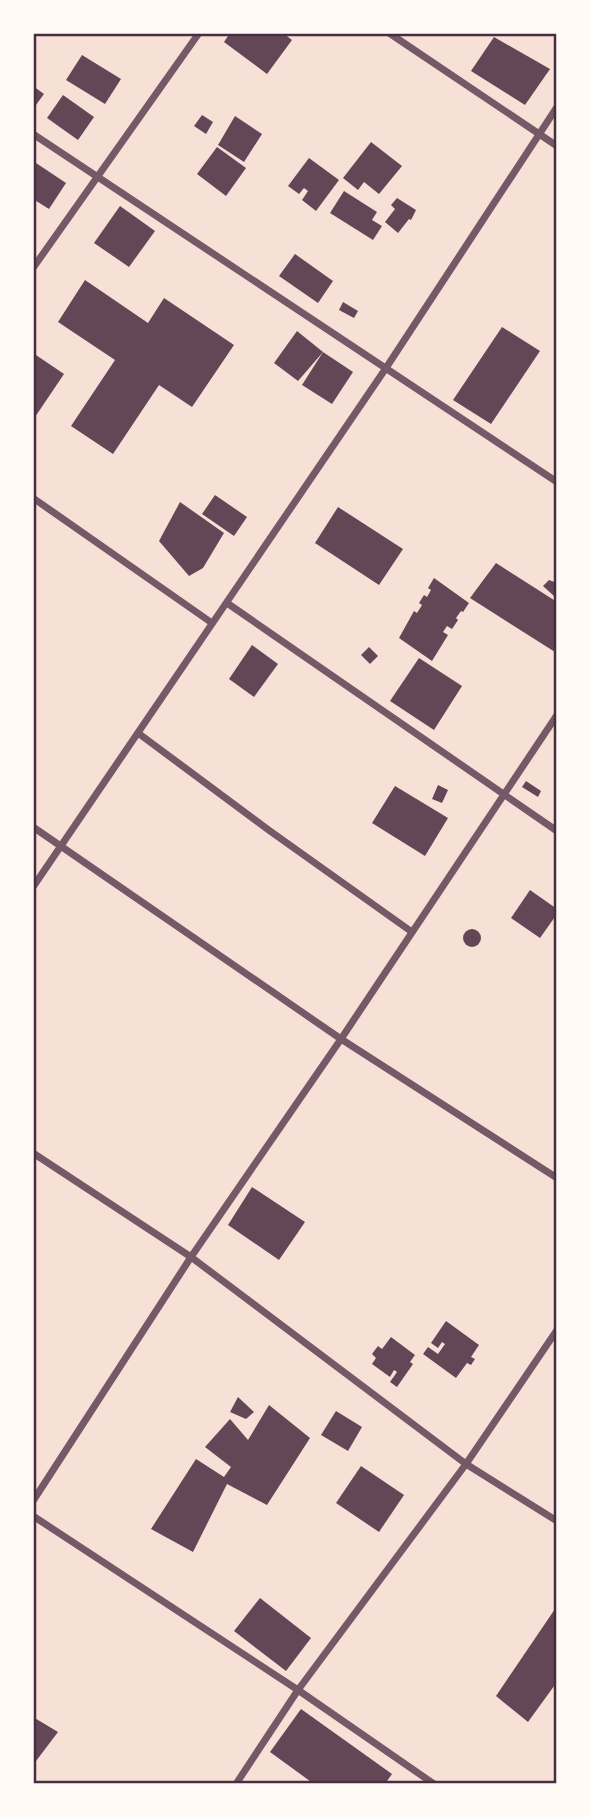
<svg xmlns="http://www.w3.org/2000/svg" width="590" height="1817" font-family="'Nunito Sans',sans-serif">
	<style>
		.building { fill: #644757 }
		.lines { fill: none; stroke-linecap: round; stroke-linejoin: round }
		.minor { stroke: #755966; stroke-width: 7 }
		.neatline { fill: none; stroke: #4a2c40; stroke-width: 2.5 }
	</style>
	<rect width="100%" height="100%" fill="#f7e1d7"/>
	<!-- building -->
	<g class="building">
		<polygon points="230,33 283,33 292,40 267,74 224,42"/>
		<polygon points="494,37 550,69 525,105 471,71"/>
		<polygon points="82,55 121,79 105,104 66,80"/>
		<polygon points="33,86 44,94 33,109"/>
		<polygon points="63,95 94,117 78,140 47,118"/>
		<polygon points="202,115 213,122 206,134 194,126"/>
		<polygon points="235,116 262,134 244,162 218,145"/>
		<polygon points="371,142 402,166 379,194 364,182 358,190 343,178"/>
		<polygon points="217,147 246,168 226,196 197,174"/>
		<polygon points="309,158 339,180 316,211 302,200 308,191 304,188 299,194 288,186"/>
		<polygon points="33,161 66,183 49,209 33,199"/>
		<polygon points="344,191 377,212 372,220 382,226 373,240 330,213"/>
		<polygon points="397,198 416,210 411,220 409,219 398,233 385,222 395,209 391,205"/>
		<polygon points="120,206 155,231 129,267 94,243"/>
		<polygon points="295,254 333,281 318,303 279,276"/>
		<polygon points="85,280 148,323 164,298 234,345 192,407 159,385 113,454 71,426 115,360 58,322"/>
		<polygon points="343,302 358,311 354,318 339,310"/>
		<polygon points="502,327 540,351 491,424 453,400"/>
		<polygon points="297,331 323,352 298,381 274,363"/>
		<polygon points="323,352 353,372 332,404 302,385"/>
		<polygon points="33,353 64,374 33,420"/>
		<polygon points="215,495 247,517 234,536 202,514"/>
		<polygon points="180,502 224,533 203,568 189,576 159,541"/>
		<polygon points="338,507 403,549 379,585 315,543"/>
		<polygon points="496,563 557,602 557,649 555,652 470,598"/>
		<polygon points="434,578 469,603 463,612 461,611 456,618 458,620 452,629 447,626 443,632 448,635 432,661 399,638 414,611 417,613 422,605 419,603 424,595 427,597 431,590 428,588"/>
		<polygon points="549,580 557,583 557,595 555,597 543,586"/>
		<polygon points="252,645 278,664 254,697 229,679"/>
		<polygon points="369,647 378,656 370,664 361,655"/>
		<polygon points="419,658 462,686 434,730 390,701"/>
		<polygon points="526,781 541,791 538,797 522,787"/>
		<polygon points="438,785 448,790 442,803 432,799"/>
		<polygon points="395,786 448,818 425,856 372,823"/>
		<polygon points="530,890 557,909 557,914 540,938 511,918"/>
		<circle cx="472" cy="938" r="9"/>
		<polygon points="252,1187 305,1222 279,1260 228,1225"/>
		<polygon points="446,1321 479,1345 471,1357 475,1359 471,1365 467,1363 456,1378 423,1354 428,1347 438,1354 445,1344 442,1342 438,1348 431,1343"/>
		<polygon points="391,1337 415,1355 410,1362 413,1364 397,1387 390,1382 397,1372 394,1370 390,1377 372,1364 376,1358 372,1354 378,1346 382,1349"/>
		<polygon points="238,1397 254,1412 246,1419 230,1412"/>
		<polygon points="269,1405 310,1438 267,1505 227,1484 193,1552 151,1529 196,1459 224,1477 231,1467 205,1447 230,1419 248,1440"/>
		<polygon points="336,1411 362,1427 348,1451 321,1435"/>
		<polygon points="361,1466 404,1495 379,1532 336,1503"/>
		<polygon points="260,1598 311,1638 286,1671 234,1631"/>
		<polygon points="557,1606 557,1682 528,1722 496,1696"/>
		<polygon points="301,1709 392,1774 385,1784 314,1784 270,1752"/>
		<polygon points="33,1717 58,1732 33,1765"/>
	</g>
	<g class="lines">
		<!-- minor -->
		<g class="minor">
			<polyline points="389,33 557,146"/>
			<polyline points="33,134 557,482"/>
			<polyline points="33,268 199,33"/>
			<polyline points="33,498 212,623"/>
			<polyline points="227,603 557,831"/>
			<polyline points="138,733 270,831 412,932"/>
			<polyline points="33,827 341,1039 557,1178"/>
			<polyline points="33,887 386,368 557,107"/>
			<polyline points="33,1153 191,1257 466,1464 557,1521"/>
			<polyline points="33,1501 191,1257 341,1039 557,715"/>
			<polyline points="33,1516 298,1690 434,1784"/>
			<polyline points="236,1784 298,1690 466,1464 557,1330"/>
		</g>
	</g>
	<!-- border -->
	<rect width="590" height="1817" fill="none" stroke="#fffaf5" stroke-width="70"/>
	<rect x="35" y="35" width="520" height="1747" class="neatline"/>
</svg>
